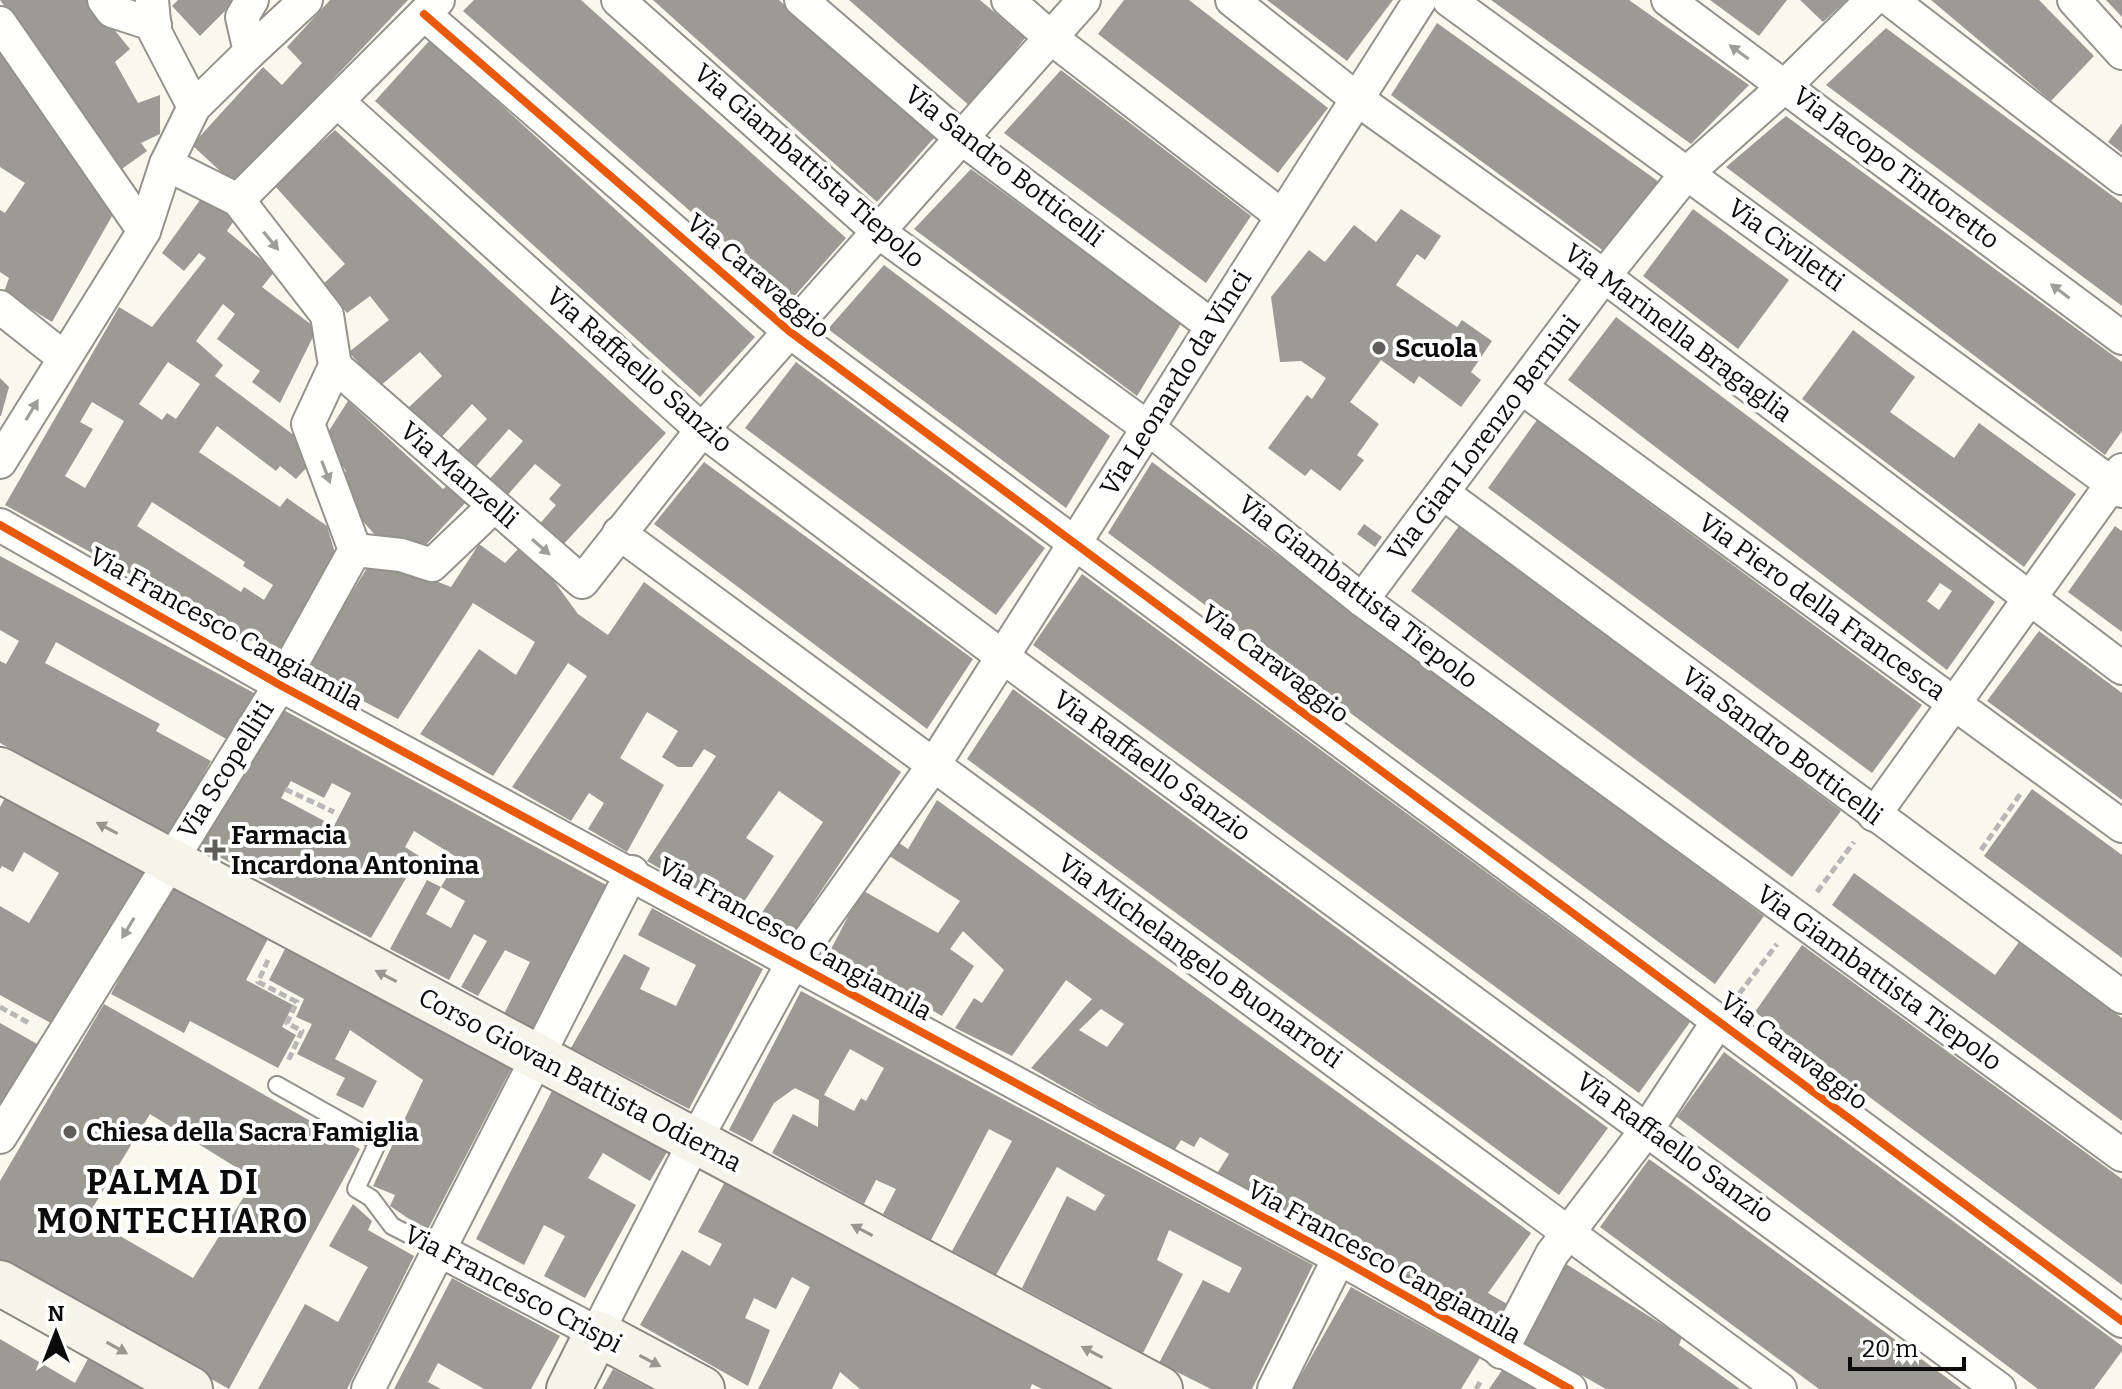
<svg xmlns="http://www.w3.org/2000/svg" width="2122" height="1389" font-family="Bitter,serif">
	<style>
		.building { fill: #9c9a94; fill-rule: evenodd }
		.lines { fill: none; stroke-linecap: round; stroke-linejoin: round }
		.lane-casing { stroke: #93928d; stroke-width: 20 }
		.street-casing { stroke: #93928d; stroke-width: 36 }
		.secondary-casing { stroke: #898883; stroke-width: 48 }
		.path { stroke: #b7b7b5; stroke-width: 5; stroke-dasharray: 8 4; stroke-linecap: butt }
		.lane { stroke: #fefefc; stroke-width: 16 }
		.street { stroke: #fefefc; stroke-width: 32 }
		.secondary { stroke: #f4f4e8; stroke-width: 44 }
		.cycleway-casing { stroke: #fff; stroke-width: 13 }
		.cycleway { stroke: #e8590c; stroke-width: 8 }
		.oneway { fill: #9d9d9c }
		.oneway2 { fill: #979790 }
		.poi-dot { fill: #5f5e5a; stroke: #fff; stroke-width: 3 }
		.labels { text-anchor: middle; dominant-baseline: central; stroke-width: 8; stroke-linejoin: round; paint-order: stroke }
		.street-label { font-size: 26px; fill: #0b0b0b; stroke: #fff }
		.poi-label { font-size: 26px; font-weight: bold; fill: #0b0b0b; stroke: #fff; text-anchor: start }
		.district-label { font-size: 34px; font-weight: bold; letter-spacing: 2px; fill: #0b0b0b; stroke: #fff }
	</style>
	<rect width="100%" height="100%" fill="#faf8ed"/>
	<!-- building -->
	<g class="building">
		<polygon points="0,0 90,0 130,49 115,62 138,103 160,95 160,134 141,143 147,151 119,171"/>
		<polygon points="178,0 236,0 200,36 172,6"/>
		<polygon points="330,0 408,0 234,184 192,145 263,67 282,85 302,63 287,47"/>
		<polygon points="474,0 581,0 846,238 791,300 463,11"/>
		<polygon points="653,0 779,0 934,138 877,202"/>
		<polygon points="849,0 980,0 1025,38 971,107"/>
		<polygon points="1124,0 1189,0 1328,108 1278,173 1098,34"/>
		<polygon points="1267,0 1393,0 1347,61"/>
		<polygon points="1491,0 1629,0 1749,85 1691,144"/>
		<polygon points="1710,0 1787,0 1759,36"/>
		<polygon points="1800,0 1847,0 1823,22"/>
		<polygon points="1931,0 2039,0 2094,56 2051,101"/>
		<polygon points="2106,0 2122,0 2122,17"/>
		<polygon points="1437,23 1659,182 1605,252 1391,95"/>
		<polygon points="1886,28 2122,203 2122,306 1826,85"/>
		<polygon points="430,40 755,337 700,397 375,101"/>
		<polygon points="0,49 29,95 116,209 52,322 4,292 9,278 0,272 0,210 5,213 25,183 0,167"/>
		<polygon points="1061,70 1251,216 1206,283 1004,133"/>
		<polygon points="1786,116 2122,362 2122,431 2105,455 1726,167"/>
		<polygon points="2122,123 2122,153 2108,142"/>
		<polygon points="335,130 666,433 561,547 537,527 556,505 549,499 561,485 535,464 505,498 487,482 523,441 509,429 473,470 454,454 487,419 472,404 438,441 407,409 442,376 420,352 379,387 349,352 389,320 370,296 347,313 322,285 345,264 274,185"/>
		<polygon points="971,169 1182,322 1137,396 914,229"/>
		<path d="M203,196l32,23 -8,12 48,40 -13,16 55,42 -37,74 -28,-21 8,-11 -43,-32 18,-25 -12,-10 -27,37 27,24 -8,11 80,60 15,28 -14,15 -16,-13 -4,5 -59,-45 -18,26 81,55 7,-9 40,28 9,30 -56,101 -275,-152 114,-198 33,20 54,-69 -7,-5 -15,18 -22,-18zM168,362l32,22 -24,35 -9,-6 -5,7 -23,-16zM92,402l32,19 -39,67 -20,-12 28,-47 -13,-7zM152,502l93,60 -2,4 30,19 -9,15 -20,-13 -3,5 -104,-66z"/>
		<polygon points="1401,209 1441,236 1425,260 1417,254 1396,285 1457,327 1462,320 1492,341 1471,372 1481,380 1461,407 1419,376 1414,384 1381,360 1350,402 1379,424 1357,455 1364,460 1340,491 1311,469 1305,476 1268,448 1307,395 1312,399 1326,378 1301,361 1280,362 1271,297 1309,250 1325,262 1354,225 1376,242"/>
		<polygon points="1693,209 1789,280 1738,349 1643,276"/>
		<polygon points="884,265 1110,436 1066,508 828,329"/>
		<path d="M1616,317l379,285 -48,68 -379,-290zM1940,583l12,8 -13,19 -12,-9z"/>
		<polygon points="1853,330 1915,377 1890,412 1954,458 1979,423 2076,494 2024,567 1802,399"/>
		<polygon points="796,362 1045,548 996,615 745,428"/>
		<polygon points="0,378 9,387 1,416 0,416"/>
		<polygon points="348,401 443,489 449,484 467,501 423,548 385,537 381,542 355,512 341,477 346,471 323,440"/>
		<polygon points="1537,420 1922,705 1872,773 1488,488"/>
		<polygon points="704,462 973,659 927,729 654,524"/>
		<polygon points="1152,462 1764,916 1715,984 1108,533"/>
		<polygon points="1364,524 1382,537 1375,547 1357,534"/>
		<polygon points="1459,526 1841,811 1792,877 1411,591"/>
		<polygon points="2115,526 2122,531 2122,632 2068,592"/>
		<polygon points="479,544 505,563 519,548 546,570 578,614 608,635 644,582 901,772 813,903 821,908 795,946 755,923 823,822 779,791 746,838 774,856 736,914 647,861 716,756 704,749 692,767 678,767 662,757 678,731 647,712 620,758 664,785 627,852 588,829 604,803 589,793 571,821 512,787 587,676 568,663 493,776 420,734 479,649 516,675 535,642 473,603 398,719 303,670 374,557 451,587"/>
		<polygon points="0,556 254,693 228,740 56,642 45,663 160,724 156,731 211,761 170,835 0,743 0,661 6,664 19,641 0,630"/>
		<polygon points="1082,574 1690,1022 1639,1093 1033,645"/>
		<polygon points="2039,631 2122,693 2122,800 1987,701"/>
		<polygon points="1013,689 1608,1128 1559,1195 967,759"/>
		<path d="M280,708l328,178 -74,144 -30,-16 26,-52 -25,-12 -27,46 -17,-9 26,-46 -13,-7 -25,46 -59,-31 37,-69 14,7 17,-29 -44,-27 -9,16 14,9 -48,82 -174,-93zM291,781l33,17 8,-15 19,10 -17,33 -53,-28zM441,887l24,14 -14,27 -25,-14z"/>
		<polygon points="2032,789 2122,855 2122,958 1984,856"/>
		<polygon points="5,798 144,872 56,1026 0,995 0,906 29,923 59,873 24,852 13,872 2,866 0,869 0,807"/>
		<path d="M937,800l594,433 -43,60 28,16 -15,25 -286,-157 14,-23 -29,-17 -6,10 -13,-7 -7,11 -143,-83 61,-69 -26,-19 -54,76 -57,-28 19,-30 8,5 22,-33 -41,-39 -13,18 24,17 -32,50 -112,-65 32,-61 76,43 22,-32 -77,-49 9,-14 16,11zM1101,1009l23,15 -17,23 -28,-17z"/>
		<polygon points="1854,873 1995,975 2019,942 2122,1018 2122,1121 1832,905"/>
		<polygon points="170,884 269,937 246,980 293,1005 282,1027 296,1035 278,1068 190,1021 184,1033 111,994"/>
		<polygon points="652,908 763,969 689,1109 571,1048 624,954 650,968 640,989 676,1006 696,965 638,935"/>
		<polygon points="1802,945 2122,1179 2122,1285 1755,1012"/>
		<polygon points="285,949 512,1067 427,1231 390,1206 395,1195 373,1186 423,1080 350,1030 335,1059 377,1081 363,1108 336,1095 345,1078 297,1054 312,1024 296,1017 304,999 269,980"/>
		<path d="M801,991l512,274 -61,124h-41l-52,-26 44,-83 26,13 13,-25 -73,-38 -12,30 26,14 -40,79 -121,-65 45,-92 28,15 10,-16 -48,-28 -61,108 -44,-24 60,-110 -23,-12 -58,111 -48,-26 13,-25 -20,-9 -12,24 -92,-51 21,-39 25,13 1,-27 -24,-12 -21,15 -22,39 -23,-12zM850,1049l34,19 -18,33 -5,-3 -7,13 -30,-16z"/>
		<path d="M104,1004l256,145 -131,240 -229,-128v-80zM150,1114l105,65 -62,99 -106,-61z"/>
		<polygon points="0,1023 39,1045 0,1110"/>
		<polygon points="1724,1052 2122,1346 2122,1351 2094,1389 2038,1389 1677,1117"/>
		<polygon points="553,1089 667,1152 650,1181 603,1153 588,1178 636,1205 585,1298 544,1276 565,1236 544,1225 524,1265 476,1239"/>
		<polygon points="1649,1159 1687,1186 1962,1389 1819,1389 1600,1227"/>
		<polygon points="726,1180 1114,1389 1042,1389 1032,1384 1030,1389 860,1389 840,1372 832,1389 758,1389 810,1287 792,1277 776,1309 754,1298 745,1318 770,1330 748,1386 640,1325 682,1250 710,1266 722,1244 698,1232"/>
		<polygon points="353,1204 372,1221 368,1230 414,1256 388,1309 347,1389 258,1389 305,1304 338,1322 365,1272 368,1267 329,1246"/>
		<polygon points="1563,1262 1682,1337 1679,1345 1740,1389 1606,1389 1519,1340"/>
		<polygon points="452,1278 560,1336 531,1389 484,1389 438,1363 428,1382 441,1389 394,1389"/>
		<polygon points="1351,1287 1480,1358 1461,1389 1293,1389"/>
		<polygon points="0,1339 75,1383 90,1355 150,1389 0,1389"/>
		<polygon points="613,1369 651,1389 602,1389"/>
		<polygon points="1503,1369 1543,1389 1489,1389"/>
	</g>
	<g class="lines">
		<!-- lane casing -->
		<g class="lane-casing">
			<polyline id="lane" points="277,1085 378,1142 356,1189 371,1198 392,1226 439,1250"/>
		</g>
		<!-- street casing -->
		<g class="street-casing">
			<g id="street">
				<polyline points="104,0 112,11 155,25"/>
				<polyline points="152,0 155,32 194,107"/>
				<polyline points="618,0 880,233 1147,427 1362,600 2122,1155"/>
				<polyline points="801,0 960,137 1212,326"/>
				<polyline points="1008,0 1050,37 1282,216"/>
				<polyline points="1232,0 1357,99 1604,276 2122,668"/>
				<polyline points="1449,0 2122,491"/>
				<polyline points="1668,0 2122,338"/>
				<polyline points="1891,0 2122,178"/>
				<polyline points="2074,0 2122,53"/>
				<polyline points="424,14 789,331 2122,1321"/>
				<polyline points="0,23 144,231"/>
				<polyline points="250,52 306,0"/>
				<polyline points="337,101 702,430 1003,657 1999,1389"/>
				<polyline points="238,200 438,0"/>
				<polyline points="0,307 63,357"/>
				<polyline points="335,366 582,582 702,430 1084,0"/>
				<polyline points="1522,388 2122,826"/>
				<polyline points="0,462 144,231 166,164 194,107 250,52 242,17 252,0"/>
				<polyline points="1443,493 2122,997"/>
				<polyline points="0,525 280,685 1339,1258 1570,1389"/>
				<polyline points="619,533 1780,1389"/>
				<polyline points="355,550 401,555 432,565 494,506"/>
				<polyline points="1362,600 1604,276 1687,173 1786,85 1872,0"/>
				<polyline points="1874,815 2122,470"/>
				<polyline points="0,1137 280,685 355,550 308,424 335,366 327,315 238,200 166,164"/>
				<polyline points="439,1250 597,1333 695,1141 792,964 933,766 1420,0"/>
				<polyline points="1501,1352 1552,1254 1648,1128 1719,1020"/>
				<polyline points="368,1389 632,872"/>
				<polyline points="1274,1389 1339,1258"/>
			</g>
		</g>
		<!-- secondary casing -->
		<g class="secondary-casing">
			<g id="secondary">
				<polyline points="0,770 1160,1389"/>
				<polyline points="0,1283 190,1389"/>
				<polyline points="569,1389 597,1333 702,1389"/>
			</g>
		</g>
		<!-- path -->
		<g class="path">
			<polyline points="285,789 334,812"/>
			<polyline points="1981,850 2021,793"/>
			<polyline points="1817,892 1854,842"/>
			<polyline points="268,960 258,982 297,1002 287,1023 302,1031 288,1061"/>
			<polyline points="1739,994 1777,944"/>
			<polyline points="0,1007 29,1023"/>
			<polyline points="1476,1389 1482,1379"/>
		</g>
		<!-- lane -->
		<use href="#lane" class="lane"/>
		<!-- street -->
		<use href="#street" class="street"/>
		<!-- secondary -->
		<use href="#secondary" class="secondary"/>
		<!-- cycleway casing -->
		<g class="cycleway-casing">
			<g id="cycleway">
				<polyline points="424,14 789,331 2122,1321"/>
				<polyline points="0,525 280,685 1339,1258 1570,1389"/>
			</g>
		</g>
		<!-- cycleway -->
		<use href="#cycleway" class="cycleway"/>
	</g>
	<!-- one-way arrows -->
	<defs><path id="oneway-solid" d="M-6-.8H1V-3.2L6.5 0L1 3.2V.8H-6Z" transform="scale(2)"/></defs>
	<g class="oneway">
		<use href="#oneway-solid" transform="translate(1739 52) rotate(-144)"/>
		<use href="#oneway-solid" transform="translate(271 241) rotate(51)"/>
		<use href="#oneway-solid" transform="translate(2060 291) rotate(-143)"/>
		<use href="#oneway-solid" transform="translate(32 410) rotate(-59)"/>
		<use href="#oneway-solid" transform="translate(326 472) rotate(69)"/>
		<use href="#oneway-solid" transform="translate(541 547) rotate(41)"/>
		<use href="#oneway-solid" transform="translate(128 928) rotate(121)"/>
	</g>
	<g class="oneway2">
		<use href="#oneway-solid" transform="translate(107 828) rotate(-152)"/>
		<use href="#oneway-solid" transform="translate(386 976) rotate(-152)"/>
		<use href="#oneway-solid" transform="translate(862 1230) rotate(-152)"/>
		<use href="#oneway-solid" transform="translate(117 1348) rotate(29)"/>
		<use href="#oneway-solid" transform="translate(1092 1352) rotate(-152)"/>
		<use href="#oneway-solid" transform="translate(650 1361) rotate(28)"/>
	</g>
	<!-- markers -->
	<g class="poi-dot">
		<circle cx="1379" cy="348" r="8"/>
		<path d="M211 838h8v8h8v8h-8v8h-8v-8h-8v-8h8z"/>
		<circle cx="70" cy="1132" r="8"/>
	</g>
	<g class="labels">
		<!-- street labels -->
		<g class="street-label">
			<text transform="translate(809 166) rotate(41)">Via Giambattista Tiepolo</text>
			<text transform="translate(1004 166) rotate(38)">Via Sandro Botticelli</text>
			<text transform="translate(1896 168) rotate(37)">Via Jacopo Tintoretto</text>
			<text transform="translate(1786 245) rotate(36)">Via Civiletti</text>
			<text transform="translate(758 276) rotate(40)">Via Caravaggio</text>
			<text transform="translate(1678 333) rotate(37)">Via Marinella Bragaglia</text>
			<text transform="translate(639 370) rotate(41)">Via Raffaello Sanzio</text>
			<text transform="translate(1176 383) rotate(-58)">Via Leonardo da Vinci</text>
			<text transform="translate(1484 438) rotate(-53)">Via Gian Lorenzo Bernini</text>
			<text transform="translate(459 475) rotate(41)">Via Manzelli</text>
			<text transform="translate(1358 592) rotate(38)">Via Giambattista Tiepolo</text>
			<text transform="translate(1822 607) rotate(36)">Via Piero della Francesca</text>
			<text transform="translate(226 629) rotate(29)">Via Francesco Cangiamila</text>
			<text transform="translate(1275 664) rotate(37)">Via Caravaggio</text>
			<text transform="translate(1782 746) rotate(37)">Via Sandro Botticelli</text>
			<text transform="translate(1152 766) rotate(36)">Via Raffaello Sanzio</text>
			<text transform="translate(226 770) rotate(-58)">Via Scopelliti</text>
			<text transform="translate(795 939) rotate(29)">Via Francesco Cangiamila</text>
			<text transform="translate(1200 961) rotate(36)">Via Michelangelo Buonarroti</text>
			<text transform="translate(1879 978) rotate(36)">Via Giambattista Tiepolo</text>
			<text transform="translate(1794 1051) rotate(37)">Via Caravaggio</text>
			<text transform="translate(580 1080) rotate(28)">Corso Giovan Battista Odierna</text>
			<text transform="translate(1675 1148) rotate(36)">Via Raffaello Sanzio</text>
			<text transform="translate(1384 1262) rotate(29)">Via Francesco Cangiamila</text>
			<text transform="translate(513 1289) rotate(28)">Via Francesco Crispi</text>
		</g>
		<!-- poi labels -->
		<g class="poi-label">
			<text x="1395" y="348">Scuola</text>
			<text x="231" y="835">Farmacia<tspan x="231" dy="30">Incardona Antonina</tspan></text>
			<text x="86" y="1132">Chiesa della Sacra Famiglia</text>
		</g>
		<!-- district labels -->
		<g class="district-label">
			<text x="173" y="1182">PALMA DI<tspan x="173" dy="39">MONTECHIARO</tspan></text>
		</g>
	</g>
	<!-- north arrow -->
	<g transform="translate(56 1333)" stroke="#ffffff" stroke-width="6" paint-order="stroke">
	<path d="M0-6L14 30L0 20L-14 30Z" fill="#0b0b0b"/>
	<text y="-12" font-size="22" font-weight="bold" text-anchor="middle" fill="#0b0b0b">N</text>
	</g>
	<!-- scale -->
	<path d="M1850 1357v12h114v-12" fill="none" stroke="#0b0b0b" stroke-width="4"/>
	<text x="1862" y="1357" font-size="24" fill="#0b0b0b" stroke="#ffffff" stroke-width="6" paint-order="stroke">20 m</text>
</svg>
